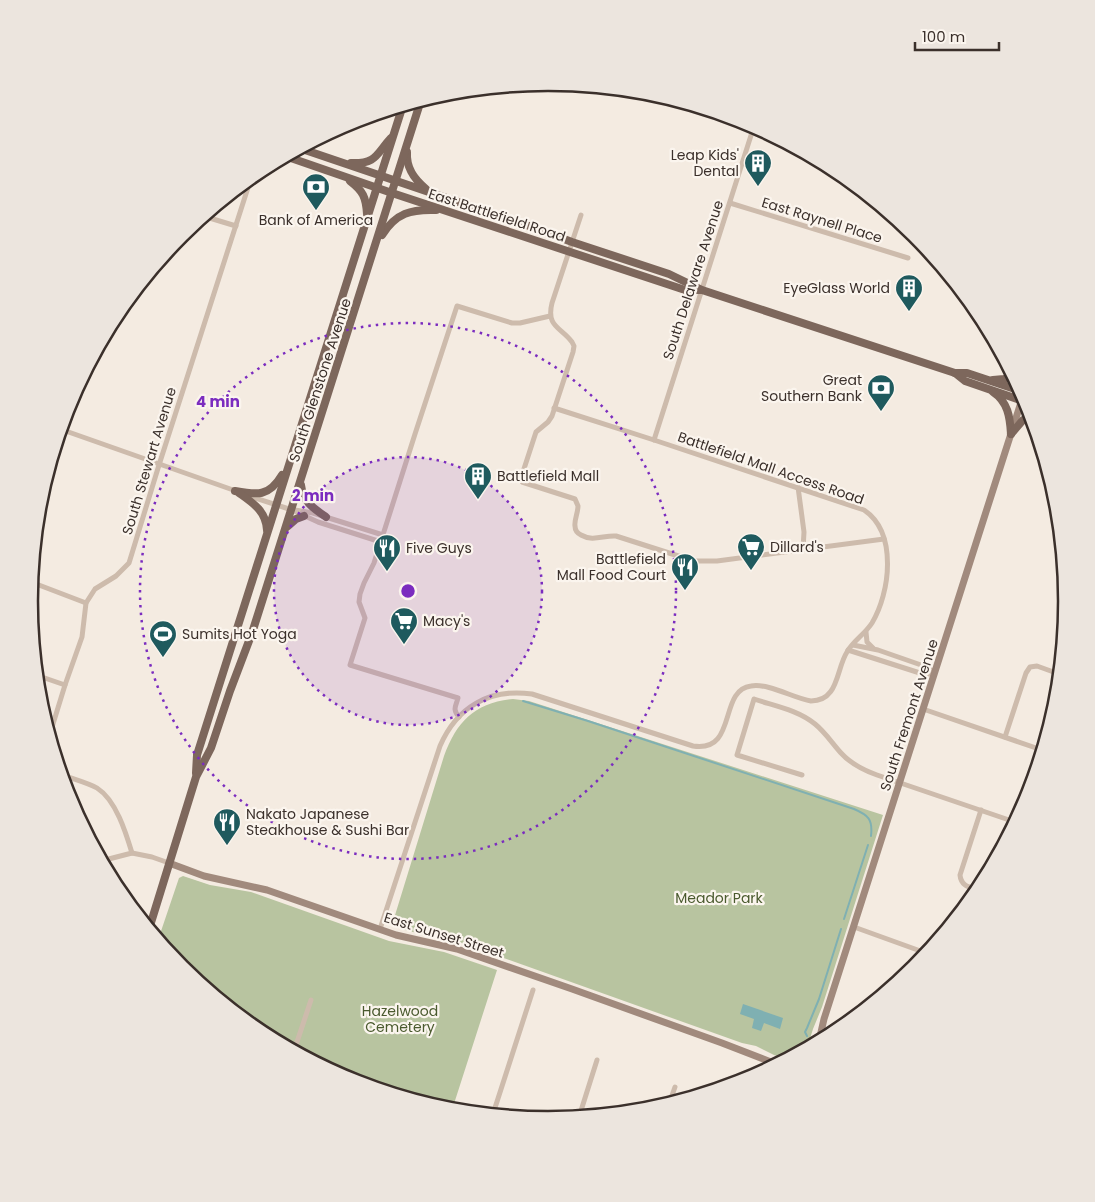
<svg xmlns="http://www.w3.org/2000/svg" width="1095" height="1202" font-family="Poppins,sans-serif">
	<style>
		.green { fill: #b8c4a0 }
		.water { fill: #7fb0b2 }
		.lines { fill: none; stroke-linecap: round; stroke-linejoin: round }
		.stream { stroke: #7fb0b2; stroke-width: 2 }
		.minor { stroke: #cdbbac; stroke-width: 5 }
		.secondary { stroke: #a18a7d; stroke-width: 7 }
		.primary { stroke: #7d675c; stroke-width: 8 }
		.ring { fill: none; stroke: #7b2cbf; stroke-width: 2.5; stroke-dasharray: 2.5 5 }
		.labels { text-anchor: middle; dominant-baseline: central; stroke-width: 4.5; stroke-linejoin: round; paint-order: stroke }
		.poi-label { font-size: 14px; fill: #3b302b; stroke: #fbf5ee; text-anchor: start }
		.street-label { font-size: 14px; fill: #3b302b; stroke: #fbf5ee }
		.park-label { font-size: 14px; fill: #4a5a2e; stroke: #fbf5ee }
		.rim { fill: none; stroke: #3b302b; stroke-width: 2.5 }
		.centre { fill: #7b2cbf; stroke: #fbf5ee; stroke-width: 2.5 }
		.ring-label { font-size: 15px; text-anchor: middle; font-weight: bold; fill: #7b2cbf; stroke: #fbf5ee; stroke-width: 4.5; stroke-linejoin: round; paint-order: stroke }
	</style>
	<rect width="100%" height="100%" fill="#f4ebe1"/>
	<!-- green -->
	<g class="green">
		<path d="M513,699l16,2 354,114 -61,192 -9,22 -6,19 -21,11 -12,-4 -18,-9 -14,-3 -289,-103 -45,-9 -16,-6 52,-169c13,-35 31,-53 69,-57z"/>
		<polygon points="183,876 210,885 251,892 389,941 444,952 497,970 452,1110 446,1110 349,1080 259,1032 180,968 158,940 179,878"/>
	</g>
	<!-- water -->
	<polygon class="water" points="743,1004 783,1018 780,1029 764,1023 761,1031 752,1028 754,1019 740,1014"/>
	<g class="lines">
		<!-- stream -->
		<g class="stream">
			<path d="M523,701l65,20 266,88c14,6 19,10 17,27"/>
			<polyline points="844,919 868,845"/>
			<polyline points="807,1036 805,1032 807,1028 819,999 841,929"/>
		</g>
		<!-- minor -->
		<g class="minor">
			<polyline points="730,203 908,258"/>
			<path d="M581,215l-29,88c-6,24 9,24 20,39l2,4 -1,6 -21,64 -4,6 -12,10 -15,46 1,4 53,17 3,7c0,7 -4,14 -3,20 0,4 2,7 6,9 12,7 23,0 35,1l78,25h23l167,-22"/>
			<polyline points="203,216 236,226"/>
			<polyline points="60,429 236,491"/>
			<polyline points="654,440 754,126"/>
			<polyline points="798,487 804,532 803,549"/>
			<polyline points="249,496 292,510 318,522 381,542"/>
			<polyline points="295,510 313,513 383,535"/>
			<polyline points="31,582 86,603"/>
			<polyline points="866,632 867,642 873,648"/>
			<polyline points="853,645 878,650 924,666 931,670 934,674"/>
			<polyline points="848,650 923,674 934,674"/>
			<polyline points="36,675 65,685"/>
			<polyline points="923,709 1042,750"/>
			<path d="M459,717c-7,-8 -3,-11 -1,-19l-108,-33 15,-47 -6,-16 1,-8 4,-11 10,-20 41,-129 42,-128 55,17h8l30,-7"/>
			<polyline points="49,737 65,685 82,637 86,603 95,589 116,576 129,563 159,465 252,175"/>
			<polyline points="1005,737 1026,673 1030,667 1037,666 1059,674"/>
			<path d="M60,774c10,4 29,9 37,14 19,12 29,45 35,65"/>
			<path d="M802,775l-65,-20 17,-56c21,7 44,11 61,25 10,8 17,19 26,29 10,11 22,17 36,22l138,47"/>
			<polyline points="101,861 132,853 152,857 169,863"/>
			<path d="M978,890c-9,-3 -17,-4 -18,-15l21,-65"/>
			<polyline points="854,927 926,953"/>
			<path d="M380,929l60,-183c17,-39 49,-58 92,-52l161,52c45,7 25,-56 58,-60 18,-3 42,12 60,15 28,0 25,-32 36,-49 6,-11 18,-18 25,-29 18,-30 26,-90 -8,-113l-210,-70 -100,-32"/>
			<polyline points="294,1051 311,1000"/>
			<polyline points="669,1104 675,1087"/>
			<polyline points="493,1114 533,990"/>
			<polyline points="579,1117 597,1060"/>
		</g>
		<!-- secondary -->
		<g class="secondary">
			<polyline points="169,863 204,876 267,890 396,935 457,949 572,989 722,1043 776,1064"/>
			<polyline points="819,1041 824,1019 1023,396"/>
		</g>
		<!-- primary -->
		<g class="primary">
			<polyline points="299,148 529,226 572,242 669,274 702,290 955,373 965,381 1026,402"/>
			<path d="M407,152c-1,16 7,27 19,37"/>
			<polyline points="285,156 392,193 685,290 700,290"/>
			<path d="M351,163c26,1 25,-9 40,-25"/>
			<path d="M350,181c13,10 16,16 17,33"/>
			<path d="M382,235c14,-22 29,-26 54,-25"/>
			<polyline points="955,373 967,373 1021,391"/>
			<polyline points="993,380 1004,379 1013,376"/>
			<path d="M993,392c15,10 17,25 18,42"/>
			<polyline points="1011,434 1023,420 1031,416"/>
			<path d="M301,485c2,17 12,23 25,32"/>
			<path d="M235,491c22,4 34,6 47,-16"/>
			<path d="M239,493c14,10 27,18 28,37"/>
			<polyline points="288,526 296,519 304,516"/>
			<polyline points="196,773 197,755 403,105"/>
			<polyline points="149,929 196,777 211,748 230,691 252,633 421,100"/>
		</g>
	</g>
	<!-- distance rings -->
	<circle cx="408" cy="591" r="134" fill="#7b2cbf" fill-opacity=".12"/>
	<g class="ring">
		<circle cx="408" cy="591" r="134"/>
		<circle cx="408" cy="591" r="268"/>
	</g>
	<!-- icons -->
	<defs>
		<g id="building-pin" transform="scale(1.4375)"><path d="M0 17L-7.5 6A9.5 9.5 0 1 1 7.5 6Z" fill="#1f5a5e" stroke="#fbf5ee"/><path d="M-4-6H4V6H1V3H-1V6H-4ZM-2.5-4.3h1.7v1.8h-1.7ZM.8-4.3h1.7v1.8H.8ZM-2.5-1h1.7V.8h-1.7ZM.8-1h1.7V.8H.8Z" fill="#fff"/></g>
		<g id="bank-pin" transform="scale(1.4375)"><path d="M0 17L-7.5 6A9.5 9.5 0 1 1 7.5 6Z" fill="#1f5a5e" stroke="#fbf5ee"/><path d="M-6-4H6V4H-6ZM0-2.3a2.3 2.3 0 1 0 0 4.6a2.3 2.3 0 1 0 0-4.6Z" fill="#fff"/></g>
		<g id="supermarket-pin" transform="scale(1.4375)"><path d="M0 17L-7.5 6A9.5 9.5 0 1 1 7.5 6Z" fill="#1f5a5e" stroke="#fbf5ee"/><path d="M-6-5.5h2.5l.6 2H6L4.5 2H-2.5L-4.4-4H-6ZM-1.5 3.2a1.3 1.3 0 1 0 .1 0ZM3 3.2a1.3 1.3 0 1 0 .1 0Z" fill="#fff"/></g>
		<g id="restaurant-pin" transform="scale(1.4375)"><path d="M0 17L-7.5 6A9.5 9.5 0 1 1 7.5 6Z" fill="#1f5a5e" stroke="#fbf5ee"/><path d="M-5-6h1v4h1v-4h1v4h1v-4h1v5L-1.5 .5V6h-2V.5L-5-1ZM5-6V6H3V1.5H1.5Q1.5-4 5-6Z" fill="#fff"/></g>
		<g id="stadium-pin" transform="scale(1.4375)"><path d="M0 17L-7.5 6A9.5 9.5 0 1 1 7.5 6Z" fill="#1f5a5e" stroke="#fbf5ee"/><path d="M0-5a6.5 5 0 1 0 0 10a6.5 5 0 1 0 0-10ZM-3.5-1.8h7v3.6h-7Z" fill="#fff"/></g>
	</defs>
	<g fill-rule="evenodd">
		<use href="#building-pin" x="758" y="163"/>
		<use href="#bank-pin" x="316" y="187"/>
		<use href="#building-pin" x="909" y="288"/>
		<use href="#bank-pin" x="881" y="388"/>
		<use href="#building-pin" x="478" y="476"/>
		<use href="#supermarket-pin" x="751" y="547"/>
		<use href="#restaurant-pin" x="387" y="548"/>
		<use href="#restaurant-pin" x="685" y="567"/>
		<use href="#supermarket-pin" x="404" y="621"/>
		<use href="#stadium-pin" x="163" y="634"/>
		<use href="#restaurant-pin" x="227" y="822"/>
	</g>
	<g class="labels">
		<!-- poi labels -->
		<g class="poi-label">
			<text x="739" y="155" text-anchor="end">Leap Kids'<tspan x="739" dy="16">Dental</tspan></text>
			<text x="316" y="220" text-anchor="middle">Bank of America</text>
			<text x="890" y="288" text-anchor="end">EyeGlass World</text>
			<text x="862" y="380" text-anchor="end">Great<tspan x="862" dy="16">Southern Bank</tspan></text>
			<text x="497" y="476">Battlefield Mall</text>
			<text x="770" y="547">Dillard's</text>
			<text x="406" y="548">Five Guys</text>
			<text x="666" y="559" text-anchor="end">Battlefield<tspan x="666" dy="16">Mall Food Court</tspan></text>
			<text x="423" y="621">Macy's</text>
			<text x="182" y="634">Sumits Hot Yoga</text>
			<text x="246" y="814">Nakato Japanese<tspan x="246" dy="16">Steakhouse &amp; Sushi Bar</tspan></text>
		</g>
		<!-- street labels -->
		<g class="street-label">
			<text transform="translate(497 215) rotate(18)">East Battlefield Road</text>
			<text transform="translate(822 220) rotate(17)">East Raynell Place</text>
			<text transform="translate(693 280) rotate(-72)">South Delaware Avenue</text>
			<text transform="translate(320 380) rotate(-72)">South Glenstone Avenue</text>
			<text transform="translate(149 461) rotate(-73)">South Stewart Avenue</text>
			<text transform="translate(771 468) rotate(19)">Battlefield Mall Access Road</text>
			<text transform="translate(909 715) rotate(-72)">South Fremont Avenue</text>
			<text transform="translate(444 935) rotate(17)">East Sunset Street</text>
		</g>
		<!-- park labels -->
		<g class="park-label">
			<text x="719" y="898">Meador Park</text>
			<text x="400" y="1011">Hazelwood<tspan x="400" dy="16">Cemetery</tspan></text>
		</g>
	</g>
	<!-- crop -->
	<path d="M0 0H1095V1202H0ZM38 601a510 510 0 1 1 1020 0a510 510 0 1 1-1020 0Z" fill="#ece5de" fill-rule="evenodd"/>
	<path class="rim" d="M38 601a510 510 0 1 1 1020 0a510 510 0 1 1-1020 0Z"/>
	<circle cx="408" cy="591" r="8" class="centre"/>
	<g class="ring-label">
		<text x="218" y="407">4 min</text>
		<text x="313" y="501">2 min</text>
	</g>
	<!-- scale -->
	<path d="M915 42v8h84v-8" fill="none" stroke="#3b302b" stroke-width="2.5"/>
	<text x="922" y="42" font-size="15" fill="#3b302b" stroke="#fbf5ee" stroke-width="4" paint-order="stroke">100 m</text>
</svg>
